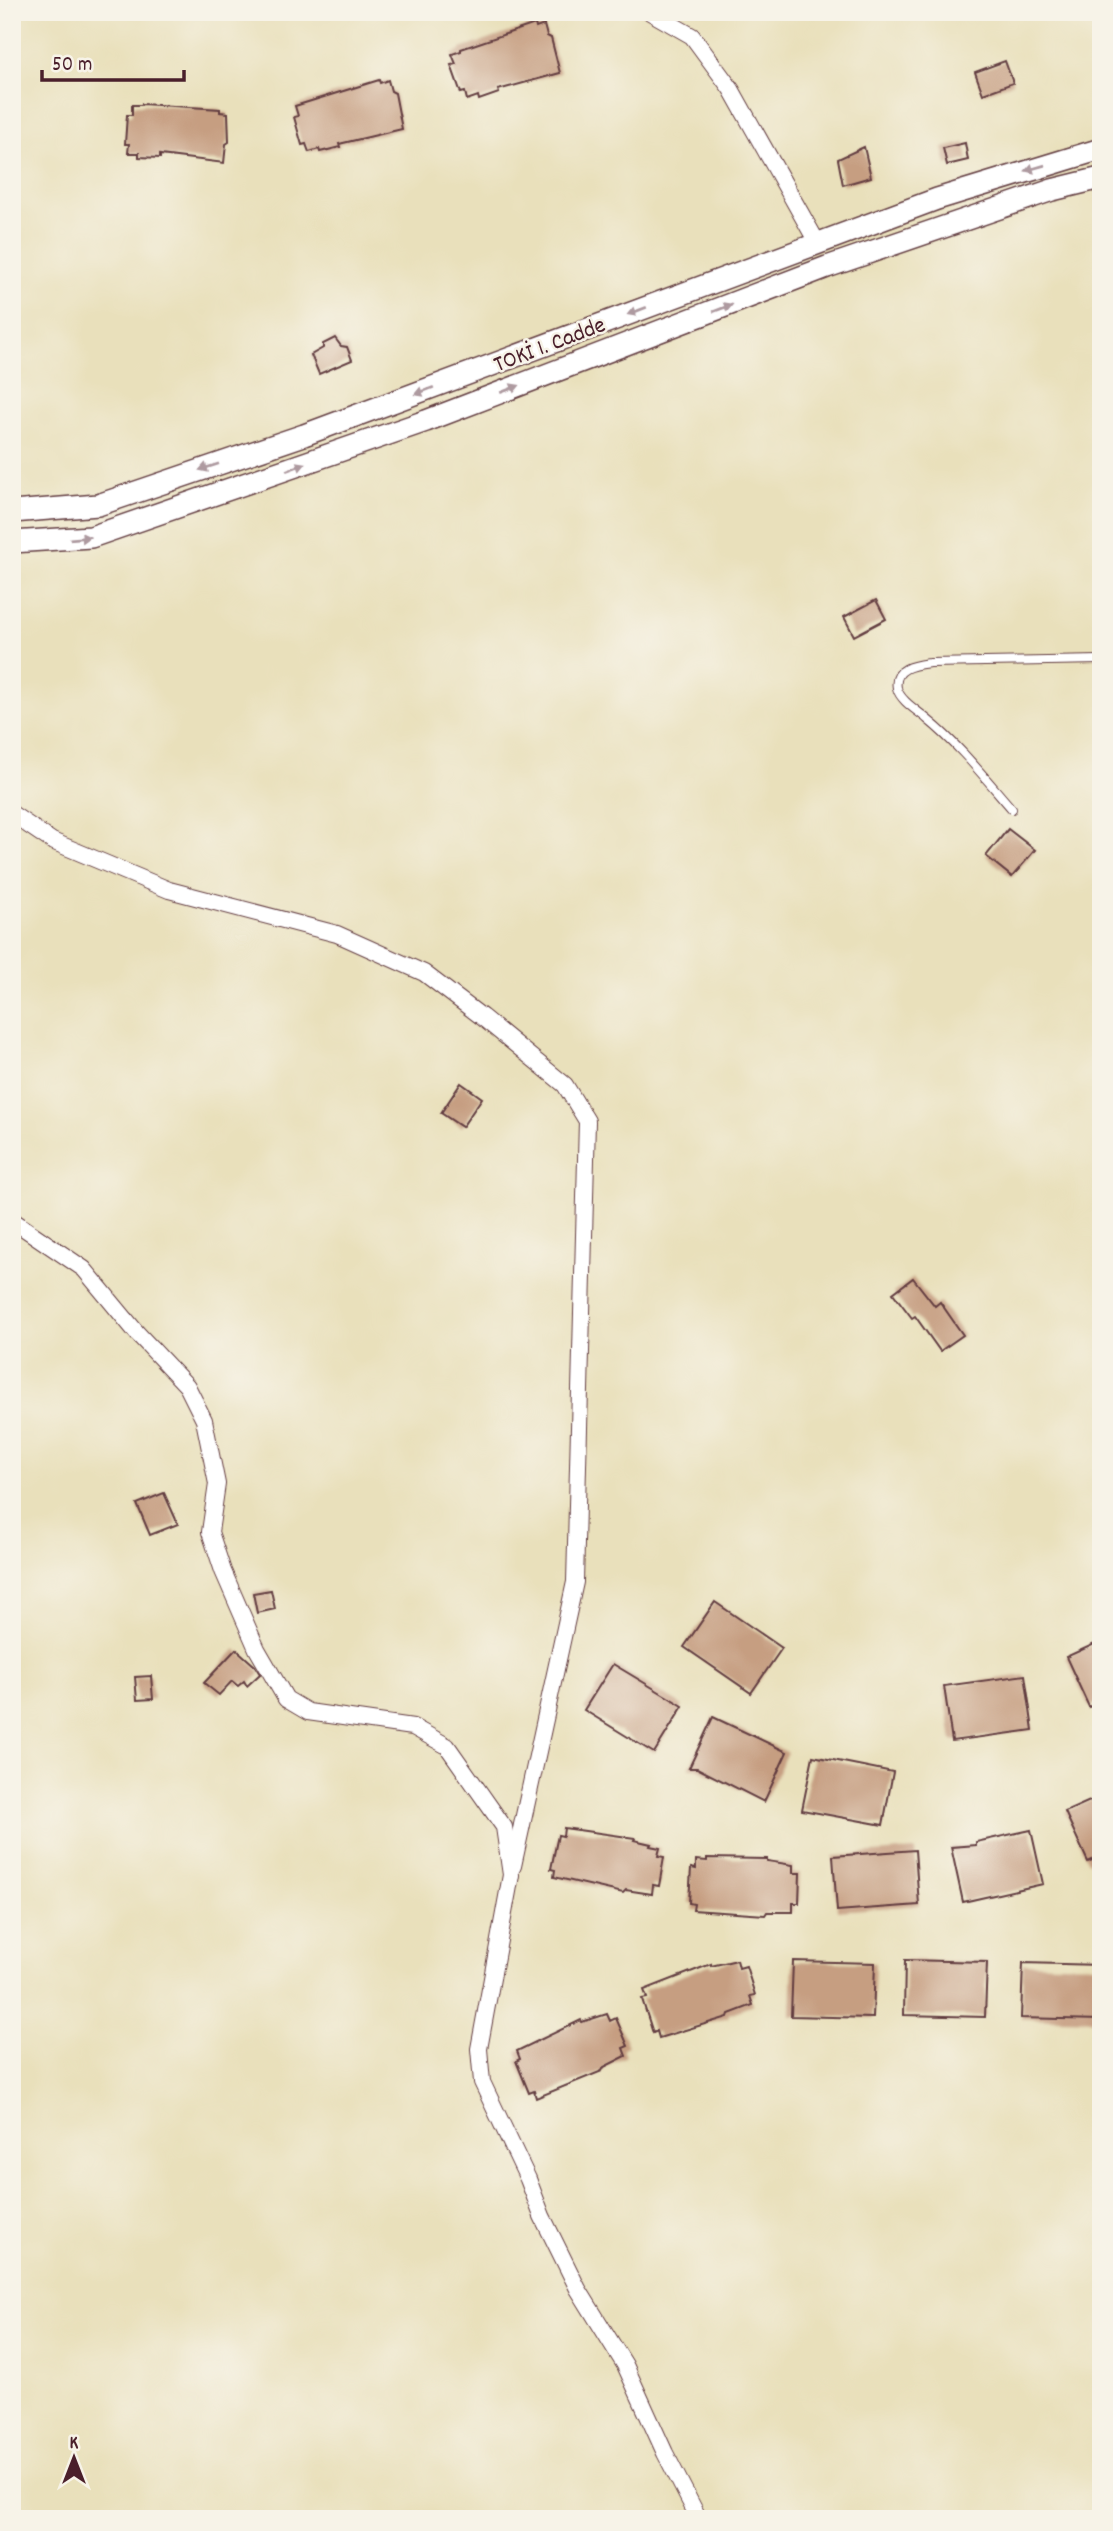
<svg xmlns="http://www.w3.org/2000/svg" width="1113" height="2531" font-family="Dekko,sans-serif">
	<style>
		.building { fill: #c69e81 }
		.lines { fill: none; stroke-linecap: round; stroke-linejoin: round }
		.service-casing { stroke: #623c41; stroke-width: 10 }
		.minor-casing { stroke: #623c41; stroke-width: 18 }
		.secondary-casing { stroke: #623c41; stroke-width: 24 }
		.service { stroke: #fff; stroke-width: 8 }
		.minor { stroke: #fff; stroke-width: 16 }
		.secondary { stroke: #fff; stroke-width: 21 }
		.oneway { fill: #ae9aa0 }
		.labels { text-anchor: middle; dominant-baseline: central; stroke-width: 5; stroke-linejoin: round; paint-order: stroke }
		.street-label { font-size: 24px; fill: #4a1f2b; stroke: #f7f3e8 }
	</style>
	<rect width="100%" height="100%" fill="#f7f3e8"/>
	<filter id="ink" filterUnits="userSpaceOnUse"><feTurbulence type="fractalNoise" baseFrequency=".0143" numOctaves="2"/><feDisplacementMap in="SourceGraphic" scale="14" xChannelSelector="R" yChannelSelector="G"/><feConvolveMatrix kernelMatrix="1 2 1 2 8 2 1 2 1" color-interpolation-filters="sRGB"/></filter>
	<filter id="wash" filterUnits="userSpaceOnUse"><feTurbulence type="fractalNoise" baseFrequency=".00686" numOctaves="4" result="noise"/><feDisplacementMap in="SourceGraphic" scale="28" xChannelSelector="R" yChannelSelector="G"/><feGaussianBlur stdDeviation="1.57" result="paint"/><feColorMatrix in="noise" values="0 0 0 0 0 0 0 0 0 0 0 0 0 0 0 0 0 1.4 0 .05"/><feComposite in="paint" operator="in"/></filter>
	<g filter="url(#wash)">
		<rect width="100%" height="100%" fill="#e9e0bb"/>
		<g id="blocks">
			<!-- building -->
			<g class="building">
				<polygon points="535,24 536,28 544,25 547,36 551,38 560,73 498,90 499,93 479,100 478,96 467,100 465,92 461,93 451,65 456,64 452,54 461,51 461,49"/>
				<polygon points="1005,61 1013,83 983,94 975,72"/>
				<polygon points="379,80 380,83 388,80 391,91 395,93 402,129 339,144 340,147 320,152 319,149 309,152 306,144 302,145 294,117 298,116 295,106"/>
				<polygon points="142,104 220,109 220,112 228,113 229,142 226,144 224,163 160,155 160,158 139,157 139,153 128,153 129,144 125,144 127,115 132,115 132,105 141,105"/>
				<polygon points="965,143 968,160 947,165 943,148"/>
				<polygon points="864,147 871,177 843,185 838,159"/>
				<polygon points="335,338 341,346 347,347 352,360 319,374 311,355 323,348 323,344"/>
				<polygon points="876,600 886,619 854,636 844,617"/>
				<polygon points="1008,829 1035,850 1012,877 986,856"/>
				<polygon points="461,1083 482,1098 462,1127 441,1113"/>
				<polygon points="913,1278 935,1306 940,1302 963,1335 940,1351 915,1316 912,1318 893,1293"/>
				<polygon points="164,1493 178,1524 150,1535 137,1504"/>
				<polygon points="271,1590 275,1609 257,1613 253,1593"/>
				<polygon points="715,1602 782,1648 751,1693 684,1647"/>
				<polygon points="1101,1641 1101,1702 1089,1707 1066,1657"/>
				<polygon points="236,1649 255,1666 260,1674 247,1686 244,1681 238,1686 232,1681 219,1695 204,1683"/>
				<polygon points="613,1664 683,1706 654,1753 584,1710"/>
				<polygon points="1025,1675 1033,1730 952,1741 944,1686"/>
				<polygon points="151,1676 153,1699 137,1700 135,1677"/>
				<polygon points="713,1717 787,1752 764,1802 697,1768 689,1768"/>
				<polygon points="813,1756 893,1772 883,1825 802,1810"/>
				<polygon points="1101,1796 1101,1856 1088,1862 1065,1812"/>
				<polygon points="564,1828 635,1838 634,1840 651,1844 650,1846 660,1848 658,1856 664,1857 659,1886 653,1885 652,1894 626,1890 623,1893 554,1877 555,1870 551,1869 558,1835 563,1836"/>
				<polygon points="1031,1830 1043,1884 963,1902 951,1847 976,1845 976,1842"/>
				<polygon points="915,1850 919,1905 837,1911 833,1856"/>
				<polygon points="707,1858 767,1859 767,1861 793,1865 793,1873 800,1873 799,1903 793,1903 793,1912 767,1912 765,1915 693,1910 694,1904 689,1903 691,1868 696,1869 696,1860 707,1861"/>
				<polygon points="737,1960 739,1968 746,1966 755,1995 750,1996 753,2005 729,2014 728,2017 659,2038 657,2031 653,2033 642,1999 647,1998 644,1990 711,1964 711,1966"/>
				<polygon points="905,1960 987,1962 985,2017 904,2015"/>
				<polygon points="793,1961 875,1963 873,2018 791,2016"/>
				<polygon points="1023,1963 1101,1965 1101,2020 1021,2018"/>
				<polygon points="607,2014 610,2021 616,2018 628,2046 623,2048 626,2056 604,2067 602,2071 536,2098 534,2091 529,2093 516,2061 520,2059 517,2051 581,2020 582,2022"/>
			</g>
		</g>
	</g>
	<g filter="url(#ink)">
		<use href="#blocks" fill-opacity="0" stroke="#623c41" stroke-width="2"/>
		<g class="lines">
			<!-- service casing -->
			<g class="service-casing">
				<path id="service" d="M1012,809c-27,-31 -53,-64 -85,-90 -9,-8 -27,-18 -30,-31 -4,-21 19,-23 33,-25l171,-3"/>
			</g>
			<!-- minor casing -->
			<g class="minor-casing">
				<g id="minor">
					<polyline points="650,12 692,36 731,89 818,244"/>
					<polyline points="12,814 52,841 169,890 337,934 424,973 482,1017 565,1085 587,1121 575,1582 513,1866"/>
					<polyline points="12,1220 84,1269 137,1333 187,1386 204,1420 217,1484 210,1532 223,1571 257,1649 286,1699 308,1712 413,1727 447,1746 504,1827 511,1875 479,2049 482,2082 528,2179 542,2216 578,2289 625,2365 665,2453 699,2519"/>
				</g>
			</g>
			<!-- secondary casing -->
			<g class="secondary-casing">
				<g id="secondary">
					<polyline points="12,512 98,505 304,435 937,199 1101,149"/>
					<polyline points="12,542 91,537 426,421 827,267 1052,190 1101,178"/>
				</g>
			</g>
			<!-- service -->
			<use href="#service" class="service"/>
			<!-- minor -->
			<use href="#minor" class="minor"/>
			<!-- secondary -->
			<use href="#secondary" class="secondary"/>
		</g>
		<!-- one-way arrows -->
		<defs><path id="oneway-solid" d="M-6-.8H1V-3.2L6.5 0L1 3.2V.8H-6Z" transform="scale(1.75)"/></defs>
		<g class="oneway">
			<use href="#oneway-solid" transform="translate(1035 168) rotate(164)"/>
			<use href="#oneway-solid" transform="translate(723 308) rotate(-21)"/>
			<use href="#oneway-solid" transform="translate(637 311) rotate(159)"/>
			<use href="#oneway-solid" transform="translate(510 389) rotate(-21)"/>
			<use href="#oneway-solid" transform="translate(424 391) rotate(159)"/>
			<use href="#oneway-solid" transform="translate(209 467) rotate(162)"/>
			<use href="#oneway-solid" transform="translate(296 467) rotate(-20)"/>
			<use href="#oneway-solid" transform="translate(80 538) rotate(-5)"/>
		</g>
	</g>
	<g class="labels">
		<!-- street labels -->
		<g class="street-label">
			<text transform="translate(550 346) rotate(-21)">TOKİ 1. Cadde</text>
		</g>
	</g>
	<!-- margin -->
	<rect width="1113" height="2531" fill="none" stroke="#f7f3e8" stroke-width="42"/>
	<!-- north arrow -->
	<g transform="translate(74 2458)" stroke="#f7f3e8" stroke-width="5" paint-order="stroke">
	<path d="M0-5L12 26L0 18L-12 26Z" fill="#4a1f2b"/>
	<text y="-10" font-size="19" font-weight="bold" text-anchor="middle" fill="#4a1f2b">K</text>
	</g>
	<!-- scale -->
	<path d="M42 70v10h142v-10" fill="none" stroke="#4a1f2b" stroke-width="3.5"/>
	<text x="52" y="70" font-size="21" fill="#4a1f2b" stroke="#f7f3e8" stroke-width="5" paint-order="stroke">50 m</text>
</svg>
